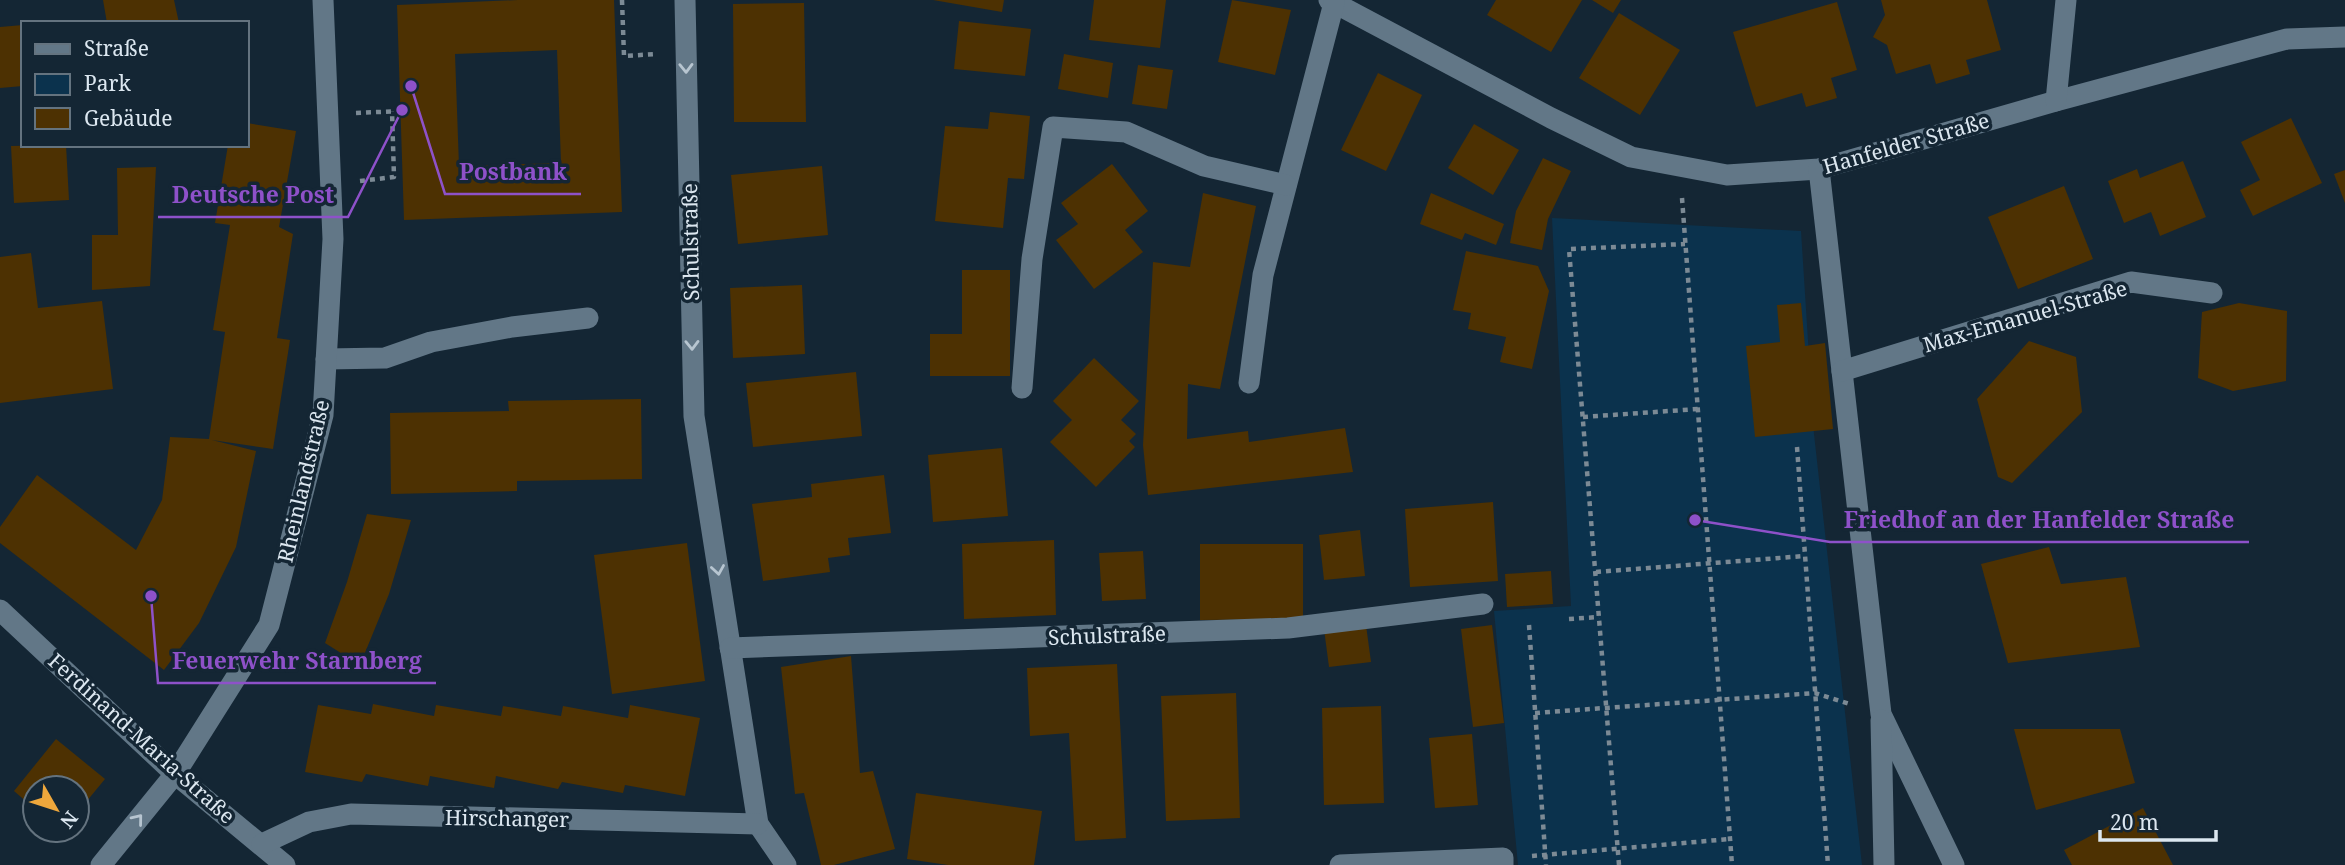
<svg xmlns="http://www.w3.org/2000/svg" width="2345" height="865" font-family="'Noto Serif',serif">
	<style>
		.green { fill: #0b324d }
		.building { fill: #4d3102; fill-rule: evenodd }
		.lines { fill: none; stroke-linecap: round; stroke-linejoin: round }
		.path { stroke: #7c8a95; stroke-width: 4.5; stroke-dasharray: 5 5; stroke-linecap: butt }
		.minor { stroke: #627787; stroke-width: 21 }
		.oneway { stroke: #b7c5d0 }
		.labels { text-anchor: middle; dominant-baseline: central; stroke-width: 7; stroke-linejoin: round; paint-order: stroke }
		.street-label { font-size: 21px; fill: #dce7f0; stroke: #142634 }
		.leader { fill: none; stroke: #8e51c9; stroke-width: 2.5 }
		.callout-dot { fill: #8e51c9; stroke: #142634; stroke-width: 2.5 }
		.callout-label { font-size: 23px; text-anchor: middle; font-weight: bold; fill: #8e51c9; stroke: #142634; stroke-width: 7; stroke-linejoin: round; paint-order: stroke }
	</style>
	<rect width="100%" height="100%" fill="#142634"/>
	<!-- green -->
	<polygon class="green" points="1552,218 1801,231 1814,434 1862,865 1518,865 1494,611 1571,606"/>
	<!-- building -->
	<g class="building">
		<polygon points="103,0 174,0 179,23 107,23"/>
		<path d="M518,0h96l8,212 -218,8 -7,-215zM557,50l4,113 -102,3 -4,-112z"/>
		<polygon points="933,0 1004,0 1002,12"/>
		<polygon points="1094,0 1166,0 1160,48 1089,40"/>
		<polygon points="1232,0 1291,10 1275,75 1218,62"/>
		<polygon points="1496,0 1582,0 1551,52 1487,15"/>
		<polygon points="1592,0 1621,0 1613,13"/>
		<polygon points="1881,0 1987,0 2001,50 1966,60 1970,74 1936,84 1930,64 1896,74 1887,45 1873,37 1885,15"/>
		<polygon points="1837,2 1857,70 1831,78 1837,98 1806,107 1802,93 1756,107 1733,32"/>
		<polygon points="804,3 806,122 734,122 733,4"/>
		<polygon points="1619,13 1680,50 1640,115 1579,78"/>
		<polygon points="959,21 1031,29 1025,76 954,69"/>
		<polygon points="23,25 23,86 0,88 0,27"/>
		<polygon points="1064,54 1113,63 1108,98 1058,89"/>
		<polygon points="1138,65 1173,70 1167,109 1132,104"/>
		<polygon points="1378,73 1422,95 1386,171 1341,150"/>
		<polygon points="990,112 1030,116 1024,179 1008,178 1003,228 935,221 945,126 988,129"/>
		<polygon points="2291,118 2322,183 2253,216 2240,190 2260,180 2241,142"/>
		<polygon points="247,123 296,131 279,227 293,234 277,338 290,340 273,449 212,440 256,451 236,547 199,623 164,670 0,543 0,527 37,475 136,550 162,500 170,437 209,439 225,332 213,330 230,225 215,223 228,145 247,145"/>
		<polygon points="1474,124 1519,150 1493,195 1448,168"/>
		<polygon points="66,145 69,200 14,203 11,146"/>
		<polygon points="1543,158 1571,171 1548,219 1542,250 1510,243 1516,211"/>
		<polygon points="2183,161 2206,217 2160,236 2151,212 2124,223 2108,181 2137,169 2140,178"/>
		<polygon points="1112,164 1148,211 1125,230 1143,252 1094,289 1056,240 1078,224 1061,203"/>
		<polygon points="822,166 828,235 738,244 731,175"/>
		<polygon points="156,167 150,286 92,290 92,235 118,235 117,168"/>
		<polygon points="2345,170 2345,203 2334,174"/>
		<polygon points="2064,186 2093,259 2018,289 1988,217"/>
		<polygon points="1203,193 1256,206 1220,389 1188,384 1187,439 1248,431 1249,442 1345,428 1353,472 1148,495 1143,445 1153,262 1190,267"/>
		<polygon points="1431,193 1504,224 1496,245 1465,233 1462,240 1420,224"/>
		<polygon points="1466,251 1538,266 1549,291 1532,369 1500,362 1506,337 1468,329 1471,313 1453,310"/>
		<polygon points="31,253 38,308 102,301 113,389 0,403 0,257"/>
		<polygon points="962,270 1010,270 1010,376 930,376 930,334 962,334"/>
		<polygon points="802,285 805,354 733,358 730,288"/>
		<polygon points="1801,303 1805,346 1825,343 1833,429 1755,437 1746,346 1780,342 1777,305"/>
		<polygon points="2239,303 2287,311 2286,381 2233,391 2198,378 2202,312"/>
		<polygon points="2029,341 2076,357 2082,412 2012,483 1998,477 1977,399"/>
		<polygon points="1094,358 1139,401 1121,420 1136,434 1129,441 1135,447 1096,487 1050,442 1072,420 1053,401"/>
		<polygon points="856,372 862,436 753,447 746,383"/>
		<polygon points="641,399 642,479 517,481 517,491 391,494 390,413 509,411 508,401"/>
		<polygon points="1002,448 1008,516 933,522 928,455"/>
		<polygon points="884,475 891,533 848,538 850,555 828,558 830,572 763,581 752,504 812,497 811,484"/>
		<polygon points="1493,502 1498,581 1410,587 1405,509"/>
		<polygon points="367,514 411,520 389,594 360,665 325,643 347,582"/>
		<polygon points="1360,530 1365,576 1324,580 1319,535"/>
		<polygon points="1054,540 1056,615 964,619 962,544"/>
		<polygon points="687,543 705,681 612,694 594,555"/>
		<polygon points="1200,544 1303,544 1303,619 1200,620"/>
		<polygon points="2049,547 2061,584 2126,577 2140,647 2008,663 1981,564"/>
		<polygon points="1143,551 1146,599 1102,601 1099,553"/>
		<polygon points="1551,571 1553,604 1507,607 1505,574"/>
		<polygon points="1366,625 1371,662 1329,667 1324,629"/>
		<polygon points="1492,625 1504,723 1473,727 1461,629"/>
		<polygon points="851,656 860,773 873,771 895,849 834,865 821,865 804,793 795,794 781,667"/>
		<polygon points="1117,664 1126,838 1075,841 1069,733 1030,736 1027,668"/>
		<polygon points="1236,693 1240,818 1166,821 1161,696"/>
		<polygon points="373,704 434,716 436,705 501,716 503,706 561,716 563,706 628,718 630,705 700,718 685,796 625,785 623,793 562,782 558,789 496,776 494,788 430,776 428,786 366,774 362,782 305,772 318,705 371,714"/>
		<polygon points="1381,706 1384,803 1324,805 1322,708"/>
		<polygon points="2014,729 2120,729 2135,783 2036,810"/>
		<polygon points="1472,734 1478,805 1435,808 1429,738"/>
		<polygon points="56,739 105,779 77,813 77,788 35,788 35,809 14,791"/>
		<polygon points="916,793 1042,811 1034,865 948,865 907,859"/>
		<polygon points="2143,808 2173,865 2072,865 2064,850"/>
	</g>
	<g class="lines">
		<!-- path -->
		<g class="path">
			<polyline points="622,0 624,56 657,54"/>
			<polyline points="356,113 401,111"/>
			<polyline points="360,181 394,177 392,111"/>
			<polyline points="1682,198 1732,865"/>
			<polyline points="1583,417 1698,409"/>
			<polyline points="1797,447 1828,865"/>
			<polyline points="1596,572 1805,556"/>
			<polyline points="1569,619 1599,617"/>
			<polyline points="1529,625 1546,865"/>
			<polyline points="1535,713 1815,693 1850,704"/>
			<polyline points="1532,856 1730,839"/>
			<polyline points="1619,865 1569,249 1685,244"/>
		</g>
		<!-- minor -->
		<g class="minor">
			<polyline points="685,0 694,416 758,824 786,865"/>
			<polyline points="1329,0 1551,118 1631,157 1727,175 1819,169 2056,101 2287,39 2345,37"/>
			<polyline points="2056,101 2066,0"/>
			<polyline points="1819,169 1881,714 1954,865"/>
			<polyline points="326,359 385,358 431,342 512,327 588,318"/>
			<polyline points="1842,371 2131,282 2212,293"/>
			<polyline points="1249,383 1263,275 1334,3"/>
			<polyline points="1022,388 1032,259 1053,127 1126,132 1204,166 1286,185"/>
			<polyline points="0,610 175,774 285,865"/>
			<polyline points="730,648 1288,628 1483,604"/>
			<polyline points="1881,720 1884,865"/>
			<polyline points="262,844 309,822 351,814 758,824"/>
			<polyline points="101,865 175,774 269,625 323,415 333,239 323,0"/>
			<polyline points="1340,865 1503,858 1503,865"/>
		</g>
	</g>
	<!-- one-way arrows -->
	<defs><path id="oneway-chevron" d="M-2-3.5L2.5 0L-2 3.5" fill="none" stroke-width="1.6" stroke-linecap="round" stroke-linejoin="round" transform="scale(1.75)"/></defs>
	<g class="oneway">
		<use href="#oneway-chevron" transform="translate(686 68) rotate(89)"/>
		<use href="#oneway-chevron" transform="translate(692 345) rotate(89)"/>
		<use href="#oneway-chevron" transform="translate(718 570) rotate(81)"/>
		<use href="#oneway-chevron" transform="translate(138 819) rotate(-51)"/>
	</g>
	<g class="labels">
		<!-- street labels -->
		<g class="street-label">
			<text transform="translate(1906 143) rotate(-16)">Hanfelder Straße</text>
			<text transform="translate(690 242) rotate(-91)">Schulstraße</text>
			<text transform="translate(2025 316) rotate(-16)">Max-Emanuel-Straße</text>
			<text transform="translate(303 481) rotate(-77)">Rheinlandstraße</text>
			<text transform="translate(1107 635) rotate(-2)">Schulstraße</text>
			<text transform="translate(142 738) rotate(42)">Ferdinand-Maria-Straße</text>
			<text transform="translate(507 818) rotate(1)">Hirschanger</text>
		</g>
	</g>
	<!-- callouts -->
	<path class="leader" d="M411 86L445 194H581M402 110L348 217H158M1695 520L1830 542H2249M151 596L158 683H436"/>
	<g class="callout-dot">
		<circle cx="411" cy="86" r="7"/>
		<circle cx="402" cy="110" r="7"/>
		<circle cx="1695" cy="520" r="7"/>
		<circle cx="151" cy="596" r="7"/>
	</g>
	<g class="callout-label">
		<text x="513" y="180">Postbank</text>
		<text x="253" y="203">Deutsche Post</text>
		<text x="2039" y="528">Friedhof an der Hanfelder Straße</text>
		<text x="297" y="669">Feuerwehr Starnberg</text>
	</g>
	<!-- legend -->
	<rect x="21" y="21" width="228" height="126" fill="#142634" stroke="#64737f" stroke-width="2"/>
	<rect x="35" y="44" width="35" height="10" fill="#627787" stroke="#64737f" stroke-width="2"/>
	<text x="84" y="56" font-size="21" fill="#dce7f0">Straße</text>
	<rect x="35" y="74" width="35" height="21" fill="#0b324d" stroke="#64737f" stroke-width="2"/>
	<text x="84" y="91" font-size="21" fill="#dce7f0">Park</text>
	<rect x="35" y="108" width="35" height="21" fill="#4d3102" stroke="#64737f" stroke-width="2"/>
	<text x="84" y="126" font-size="21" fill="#dce7f0">Gebäude</text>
	<!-- north arrow -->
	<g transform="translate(56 809) rotate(129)"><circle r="33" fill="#142634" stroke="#64737f" stroke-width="2"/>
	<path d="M0-5L12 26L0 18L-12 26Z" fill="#eea73c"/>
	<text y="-10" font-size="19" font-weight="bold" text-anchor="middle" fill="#dce7f0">N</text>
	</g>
	<!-- scale -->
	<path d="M2100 830v10h116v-10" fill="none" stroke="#dce7f0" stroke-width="3.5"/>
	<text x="2110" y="830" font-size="21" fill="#dce7f0" stroke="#142634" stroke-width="5" paint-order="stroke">20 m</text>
</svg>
